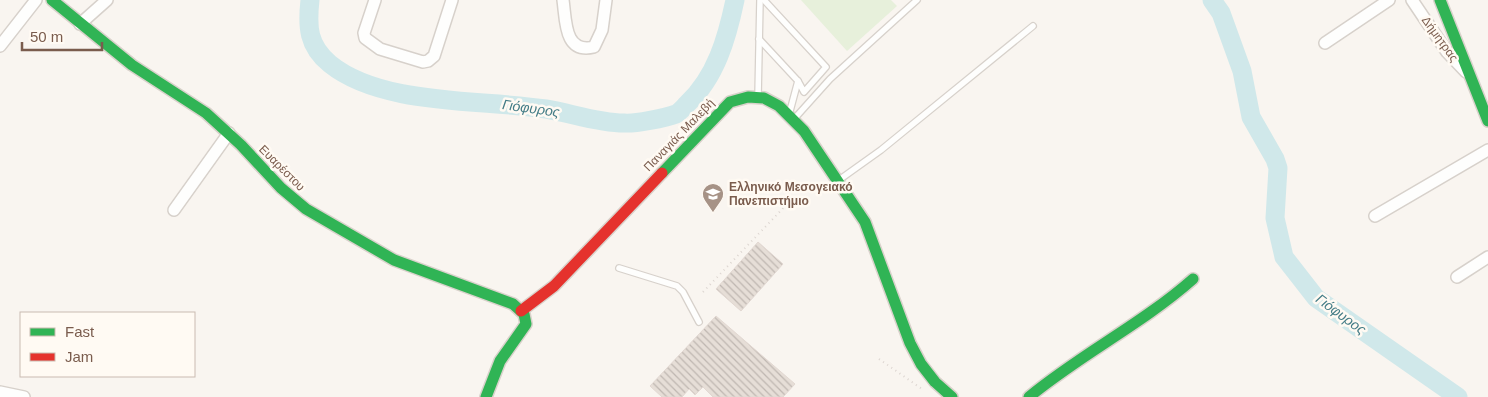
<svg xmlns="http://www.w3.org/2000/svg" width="1488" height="397" font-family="Arial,sans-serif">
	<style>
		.green { fill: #e7f0db }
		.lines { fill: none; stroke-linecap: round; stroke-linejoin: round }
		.river { stroke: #d0e8ea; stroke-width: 19 }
		.building { fill: url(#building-back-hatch); stroke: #e2d8d2 }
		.lane-casing { stroke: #d7d1cb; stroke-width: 8 }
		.street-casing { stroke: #d7d1cb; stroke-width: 14 }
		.fast-casing { stroke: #d9d2cb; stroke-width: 14 }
		.jam-casing { stroke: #d9d2cb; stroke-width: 14 }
		.path { stroke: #dcd5d0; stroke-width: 2; stroke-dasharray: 1 4; stroke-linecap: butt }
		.lane { stroke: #fefefd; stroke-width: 5.5 }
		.street { stroke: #fefefd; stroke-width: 11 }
		.fast { stroke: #30b455; stroke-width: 11 }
		.jam { stroke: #e5322d; stroke-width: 11 }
		.labels { text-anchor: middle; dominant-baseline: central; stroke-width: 5; stroke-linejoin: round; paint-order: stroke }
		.street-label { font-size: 12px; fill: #7a5c4d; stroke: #fffaf3 }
		.poi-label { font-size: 12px; font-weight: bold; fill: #7a5c4d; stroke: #fffaf3; text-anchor: start }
		.water-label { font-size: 14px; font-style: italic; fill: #437c86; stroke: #fffaf3 }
	</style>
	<defs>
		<pattern id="building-back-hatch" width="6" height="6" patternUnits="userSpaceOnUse" patternTransform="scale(1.25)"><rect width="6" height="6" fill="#e6ded7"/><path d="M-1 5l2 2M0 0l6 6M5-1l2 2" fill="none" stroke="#bfb7b1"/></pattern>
	</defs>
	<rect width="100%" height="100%" fill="#f9f5f0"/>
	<!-- green -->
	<polygon class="green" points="801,0 891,0 897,6 847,51"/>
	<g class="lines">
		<!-- river -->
		<g class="river">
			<path d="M310,0c-3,27 -2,46 20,64 52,42 151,35 216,45 25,4 52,14 78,14 11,1 41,-5 52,-9 4,-2 8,-7 11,-10 29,-27 40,-66 48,-104"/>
			<polyline points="1212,0 1221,13 1242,71 1251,117 1275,159 1278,168 1275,218 1284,257 1316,298 1458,397"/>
		</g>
	</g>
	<!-- building -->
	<g class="building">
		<polygon points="758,242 783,264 741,311 716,289"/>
		<polygon points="716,316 795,384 783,397 713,397 703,387 695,395 689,389 682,397 662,397 650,386"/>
	</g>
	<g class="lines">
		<!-- lane casing -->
		<g class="lane-casing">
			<g id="lane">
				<polyline points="764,0 826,67 804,92 798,81"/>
				<polyline points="759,39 798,81 790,111"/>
				<polyline points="758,97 760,0"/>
				<polyline points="795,118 830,79 917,0"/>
				<polyline points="839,180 881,150 1033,26"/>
				<polyline points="619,268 677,286 683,292 699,322"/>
			</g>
		</g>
		<!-- street casing -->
		<g class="street-casing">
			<g id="street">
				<polyline points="375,0 364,33 365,38 380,49 423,62 428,61 434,56 452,0"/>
				<path d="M563,0c3,21 1,54 31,47l8,-17 4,-30"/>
				<polyline points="1412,0 1447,52 1466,72"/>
				<polyline points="80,24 107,0"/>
				<polyline points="1325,43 1389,0"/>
				<polyline points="0,46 36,0"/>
				<polyline points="174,210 229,133"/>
				<polyline points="1375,216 1488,150"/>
				<polyline points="1457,277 1488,257"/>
				<polyline points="0,392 24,397"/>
			</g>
		</g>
		<!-- fast casing -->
		<g class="fast-casing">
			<g id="fast">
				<polyline points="52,0 132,65 206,113 241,145 281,188 306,209 394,260 513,304 524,314 526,324 500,361 486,397"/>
				<polyline points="1440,0 1488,121"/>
				<polyline points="662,173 730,102 748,97 764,98 779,106 804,131 865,222 910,343 921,364 935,382 952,397"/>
				<path d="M1029,397c52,-43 113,-73 164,-118"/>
			</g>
		</g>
		<!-- jam casing -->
		<g class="jam-casing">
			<polyline id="jam" points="521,311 554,286 662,173"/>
		</g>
		<!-- path -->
		<g class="path">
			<polyline points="703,292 790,201"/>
			<polyline points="879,359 922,389"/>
		</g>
		<!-- lane -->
		<use href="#lane" class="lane"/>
		<!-- street -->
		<use href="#street" class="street"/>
		<!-- fast -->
		<use href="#fast" class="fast"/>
		<!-- jam -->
		<use href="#jam" class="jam"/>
	</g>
	<!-- icons -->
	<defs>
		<g id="university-pin" transform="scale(1.125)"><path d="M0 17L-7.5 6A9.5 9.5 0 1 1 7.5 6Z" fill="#a69286" stroke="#fffaf3"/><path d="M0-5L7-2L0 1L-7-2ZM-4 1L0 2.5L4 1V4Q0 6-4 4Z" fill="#fff"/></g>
	</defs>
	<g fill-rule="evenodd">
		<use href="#university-pin" x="713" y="194"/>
	</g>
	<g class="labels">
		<!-- street labels -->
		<g class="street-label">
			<text transform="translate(1440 39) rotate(54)">Δήμητρας</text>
			<text transform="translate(679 135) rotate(-46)">Παναγιάς Μαλεβή</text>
			<text transform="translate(282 168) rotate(45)">Ευαρέστου</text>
		</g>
		<!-- poi labels -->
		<g class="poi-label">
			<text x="729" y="187">Ελληνικό Μεσογειακό<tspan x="729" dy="14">Πανεπιστήμιο</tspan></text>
		</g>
		<!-- water labels -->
		<g class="water-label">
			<text transform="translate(531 108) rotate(8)">Γιόφυρος</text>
			<text transform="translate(1341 314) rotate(36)">Γιόφυρος</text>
		</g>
	</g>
	<!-- legend -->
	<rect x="20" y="312" width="175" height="65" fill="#fffaf3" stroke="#cabbb1"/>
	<rect x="30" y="328" width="25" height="8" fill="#30b455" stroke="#cabbb1"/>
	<text x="65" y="337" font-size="15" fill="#7a5c4d">Fast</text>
	<rect x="30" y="353" width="25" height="8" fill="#e5322d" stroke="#cabbb1"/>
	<text x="65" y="362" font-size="15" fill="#7a5c4d">Jam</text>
	<!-- scale -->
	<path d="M22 42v8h80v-8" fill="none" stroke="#7a5c4d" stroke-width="2.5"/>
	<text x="30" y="42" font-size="15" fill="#7a5c4d" stroke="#fffaf3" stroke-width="4" paint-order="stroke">50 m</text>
</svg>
